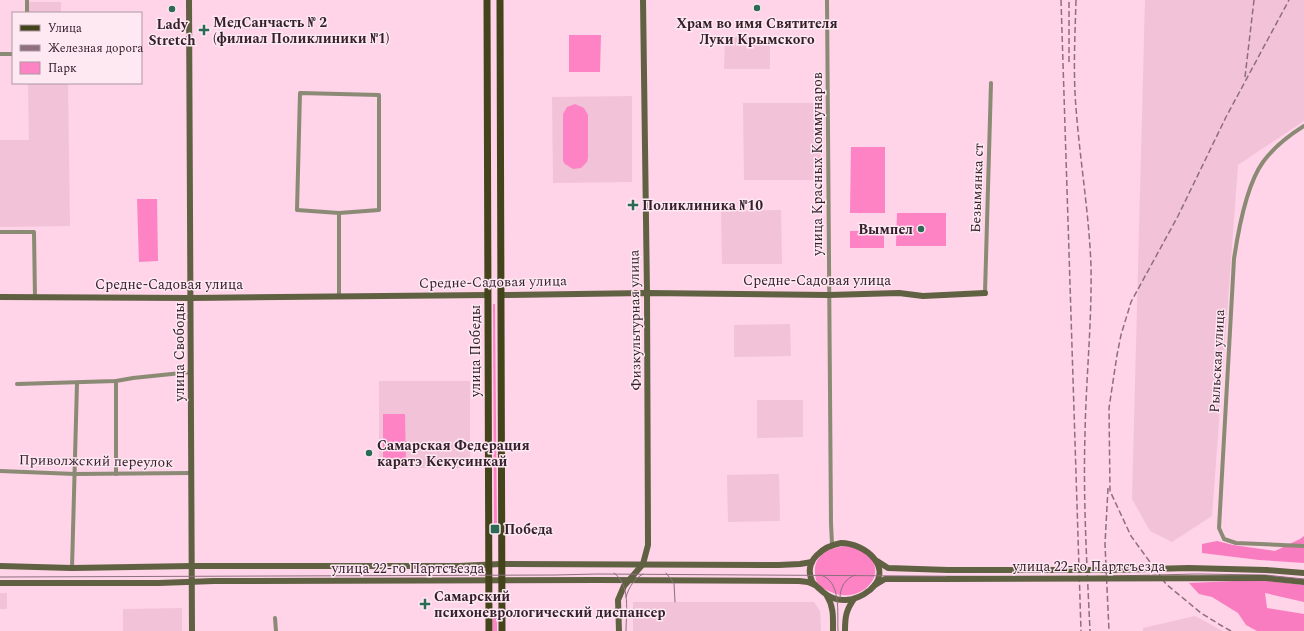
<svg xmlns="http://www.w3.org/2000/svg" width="1304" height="631" font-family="Spectral,serif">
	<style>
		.built { fill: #f2c2d9 }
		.green { fill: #fd83c4 }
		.forest { fill: #f97cc0 }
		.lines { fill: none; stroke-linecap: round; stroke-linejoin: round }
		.street { stroke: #8a8a75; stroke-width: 4 }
		.secondary { stroke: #606142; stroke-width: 6 }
		.primary { stroke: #44441c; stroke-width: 7 }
		.tram { stroke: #8d6f7d; stroke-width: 1 }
		.rail { stroke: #8d6f7d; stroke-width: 1.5; stroke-dasharray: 6 3; stroke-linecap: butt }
		.secondary-bridge { stroke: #606142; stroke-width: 6 }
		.poi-dot { fill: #2d6a55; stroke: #fee8f2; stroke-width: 1.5 }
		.labels { text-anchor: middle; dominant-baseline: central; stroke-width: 3; stroke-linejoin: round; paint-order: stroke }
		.poi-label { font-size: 14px; font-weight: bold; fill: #33202a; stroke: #fee8f2; text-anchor: start }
		.street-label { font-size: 14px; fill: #33202a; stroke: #fee8f2 }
	</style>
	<rect width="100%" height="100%" fill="#ffd3e8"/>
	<!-- built -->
	<g class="built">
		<polygon points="1145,0 1304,0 1304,121 1238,165 1212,516 1172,542 1150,531 1132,499"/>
		<rect x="29" y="2" width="32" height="11"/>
		<polygon points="725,37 770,37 770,69 724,69"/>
		<polygon points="28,83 68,83 70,226 0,227 0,140 29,140"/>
		<polygon points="632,96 632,182 553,183 552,97"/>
		<polygon points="743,103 821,103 821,180 744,180"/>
		<polygon points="781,210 782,264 722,264 721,211"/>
		<polygon points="790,324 791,356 734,357 734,325"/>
		<rect x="379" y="381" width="91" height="87"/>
		<polygon points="757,400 803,400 803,437 757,438"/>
		<polygon points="779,474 780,521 728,522 727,475"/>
		<rect x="0" y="593" width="7" height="16"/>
		<polygon points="633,602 814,602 820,611 821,631 633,631"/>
		<polygon points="182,608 182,631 123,631 123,609"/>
		<polygon points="1195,616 1223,631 1143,631 1143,628"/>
	</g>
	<!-- green -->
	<g class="green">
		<polygon points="569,35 601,35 600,72 569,72"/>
		<polygon points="575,104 584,108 588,115 588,158 587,162 581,168 573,169 565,164 563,161 563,114 567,107"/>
		<polygon points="851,147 885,147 885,213 850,213"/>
		<polygon points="137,199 157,199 158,261 139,262"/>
		<polygon points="897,213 946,213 946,246 896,246"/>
		<rect x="850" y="231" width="34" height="17"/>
		<polygon points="493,304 495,304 497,532 495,533 494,532"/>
		<polygon points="383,414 405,414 406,466 383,466"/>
		<path d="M847,546c53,12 22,62 -16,46 -4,-2 -10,-4 -13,-8 -2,-3 -3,-8 -3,-12 -1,-18 16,-25 32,-26z"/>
		<rect x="493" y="614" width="4" height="17"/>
	</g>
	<!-- forest -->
	<g class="forest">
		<polygon points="1304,536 1304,563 1259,560 1202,553 1202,544 1217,541 1233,545 1275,551 1300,539"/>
		<polygon points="1259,580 1304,585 1304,602 1265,593 1267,608 1304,614 1304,631 1257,631 1246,625 1238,613 1212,597 1199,594 1189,583"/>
	</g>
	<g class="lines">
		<!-- street -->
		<g class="street">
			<polyline points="827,0 831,523 832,544"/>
			<polyline points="27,13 27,0"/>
			<polyline points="0,54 13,54"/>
			<polygon points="300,93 379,95 379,210 339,213 297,210"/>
			<path d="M1304,126c-16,10 -30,21 -41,36 -16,22 -25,70 -29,97l-15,269 5,11 12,4 68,3"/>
			<polyline points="339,213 339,296"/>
			<polyline points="0,232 34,232 35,298"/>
			<polyline points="985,293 991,83"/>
			<polyline points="17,384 116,381 133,378 191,372"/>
			<polyline points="0,471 75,474 192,473"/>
			<polyline points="116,474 116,381"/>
			<polyline points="72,568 77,383"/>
			<polyline points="275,618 276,631"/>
		</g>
		<!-- secondary -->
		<g class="secondary">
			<polyline points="189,0 192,631"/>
			<polyline points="501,295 647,293 829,295 899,293 923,296 985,293"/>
			<polyline points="0,297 191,298 488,295"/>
			<path d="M841,543c24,0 54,25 29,47 -15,12 -33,14 -47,2 -4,-4 -9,-7 -11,-11 -9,-21 12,-35 29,-38z"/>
			<polyline points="877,561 888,568 948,570"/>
			<polyline points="0,566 72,568 192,566 459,566 501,564 779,565 800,564 812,562"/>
			<polyline points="1266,570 1304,573"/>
			<polyline points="1266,578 1304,582"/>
			<polyline points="0,583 159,583 214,581 598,580 799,581 808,582 815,585"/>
			<polyline points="875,585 885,579 948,579"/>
			<path d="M827,596c7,11 6,22 6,35"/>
			<polyline points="619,631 618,600 624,586 643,564 648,545 647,293 643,0"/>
			<path d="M845,631c0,-14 1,-21 9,-32"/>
		</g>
		<!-- primary -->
		<g class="primary">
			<polyline points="487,0 489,631"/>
			<polyline points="500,0 502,631"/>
		</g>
		<!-- tram -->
		<g class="tram">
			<path d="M614,573c17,12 12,39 12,58"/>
			<polyline points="666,573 674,583 675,602"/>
			<path d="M820,575c22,5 17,39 18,56"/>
			<polyline points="0,577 555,575 597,574 1072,577 1197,574 1265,575 1304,579"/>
			<path d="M626,597c3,-10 8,-18 17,-23"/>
			<path d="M840,598c0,-11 5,-19 15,-23"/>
		</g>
		<!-- rail -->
		<g class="rail">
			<polyline points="1061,0 1081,631"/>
			<path d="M1076,0c-1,36 -3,72 0,108 4,53 13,105 15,158 1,56 -5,112 -6,168 -2,66 2,132 5,197"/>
			<polyline points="1069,62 1069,0"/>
			<polyline points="1245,77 1254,0"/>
			<polyline points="1108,488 1105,544 1109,631"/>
			<polyline points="1231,631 1222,626 1201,613 1166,584 1131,536 1110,491 1109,408 1117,355 1121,335 1131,302 1178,216 1226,117 1289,0"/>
		</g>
		<!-- secondary-bridge -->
		<g class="secondary-bridge">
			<polyline points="948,570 1111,570 1189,568 1266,570"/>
			<polyline points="948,579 1266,578"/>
		</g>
	</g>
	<!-- markers -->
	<g class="poi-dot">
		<circle cx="757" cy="8" r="4"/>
		<circle cx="172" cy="9" r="4"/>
		<path d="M202 24h4v4h4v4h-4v4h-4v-4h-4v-4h4z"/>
		<path d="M631 199h4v4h4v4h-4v4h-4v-4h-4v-4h4z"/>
		<circle cx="921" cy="229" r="4"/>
		<circle cx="369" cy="453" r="4"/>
		<rect x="490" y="524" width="10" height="10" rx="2"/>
		<path d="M423 598h4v4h4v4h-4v4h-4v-4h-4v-4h4z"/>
	</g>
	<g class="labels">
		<!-- poi labels -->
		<g class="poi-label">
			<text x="213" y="22">МедСанчасть № 2<tspan x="213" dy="16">(филиал Поликлиники №1)</tspan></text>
			<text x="757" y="23" text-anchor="middle">Храм во имя Святителя<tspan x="757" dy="16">Луки Крымского</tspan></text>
			<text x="172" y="24" text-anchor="middle">Lady<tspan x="172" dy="16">Stretch</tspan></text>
			<text x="642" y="205">Поликлиника №10</text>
			<text x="913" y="229" text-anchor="end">Вымпел</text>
			<text x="377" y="445">Самарская Федерация<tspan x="377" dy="16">каратэ Кекусинкай</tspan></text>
			<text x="504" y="529">Победа</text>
			<text x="434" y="596">Самарский<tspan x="434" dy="16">психоневрологический диспансер</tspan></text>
		</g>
		<!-- street labels -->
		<g class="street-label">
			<text transform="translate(817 164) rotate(-90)">улица Красных Коммунаров</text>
			<text transform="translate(977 188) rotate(-88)">Безымянка ст</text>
			<text x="817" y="280">Средне-Садовая улица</text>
			<text transform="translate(493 282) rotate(-1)">Средне-Садовая улица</text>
			<text x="169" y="284">Средне-Садовая улица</text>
			<text transform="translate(635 320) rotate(-91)">Физкультурная улица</text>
			<text transform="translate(475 351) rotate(-90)">улица Победы</text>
			<text transform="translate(179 352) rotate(-90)">улица Свободы</text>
			<text transform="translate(1217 361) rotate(-87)">Рыльская улица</text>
			<text transform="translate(96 461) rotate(1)">Приволжский переулок</text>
			<text x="1089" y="566">улица 22-го Партсъезда</text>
			<text x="408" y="568">улица 22-го Партсъезда</text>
		</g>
	</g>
	<!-- legend -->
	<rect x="12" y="12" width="130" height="72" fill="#fee8f2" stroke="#ad98a2"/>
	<rect x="20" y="25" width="20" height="6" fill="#44441c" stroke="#ad98a2"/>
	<text x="48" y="32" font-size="12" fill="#33202a">Улица</text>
	<rect x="20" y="45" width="20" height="6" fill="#8d6f7d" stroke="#ad98a2"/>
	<text x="48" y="52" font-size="12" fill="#33202a">Железная дорога</text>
	<rect x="20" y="62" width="20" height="12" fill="#fd83c4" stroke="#ad98a2"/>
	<text x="48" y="72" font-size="12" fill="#33202a">Парк</text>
</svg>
